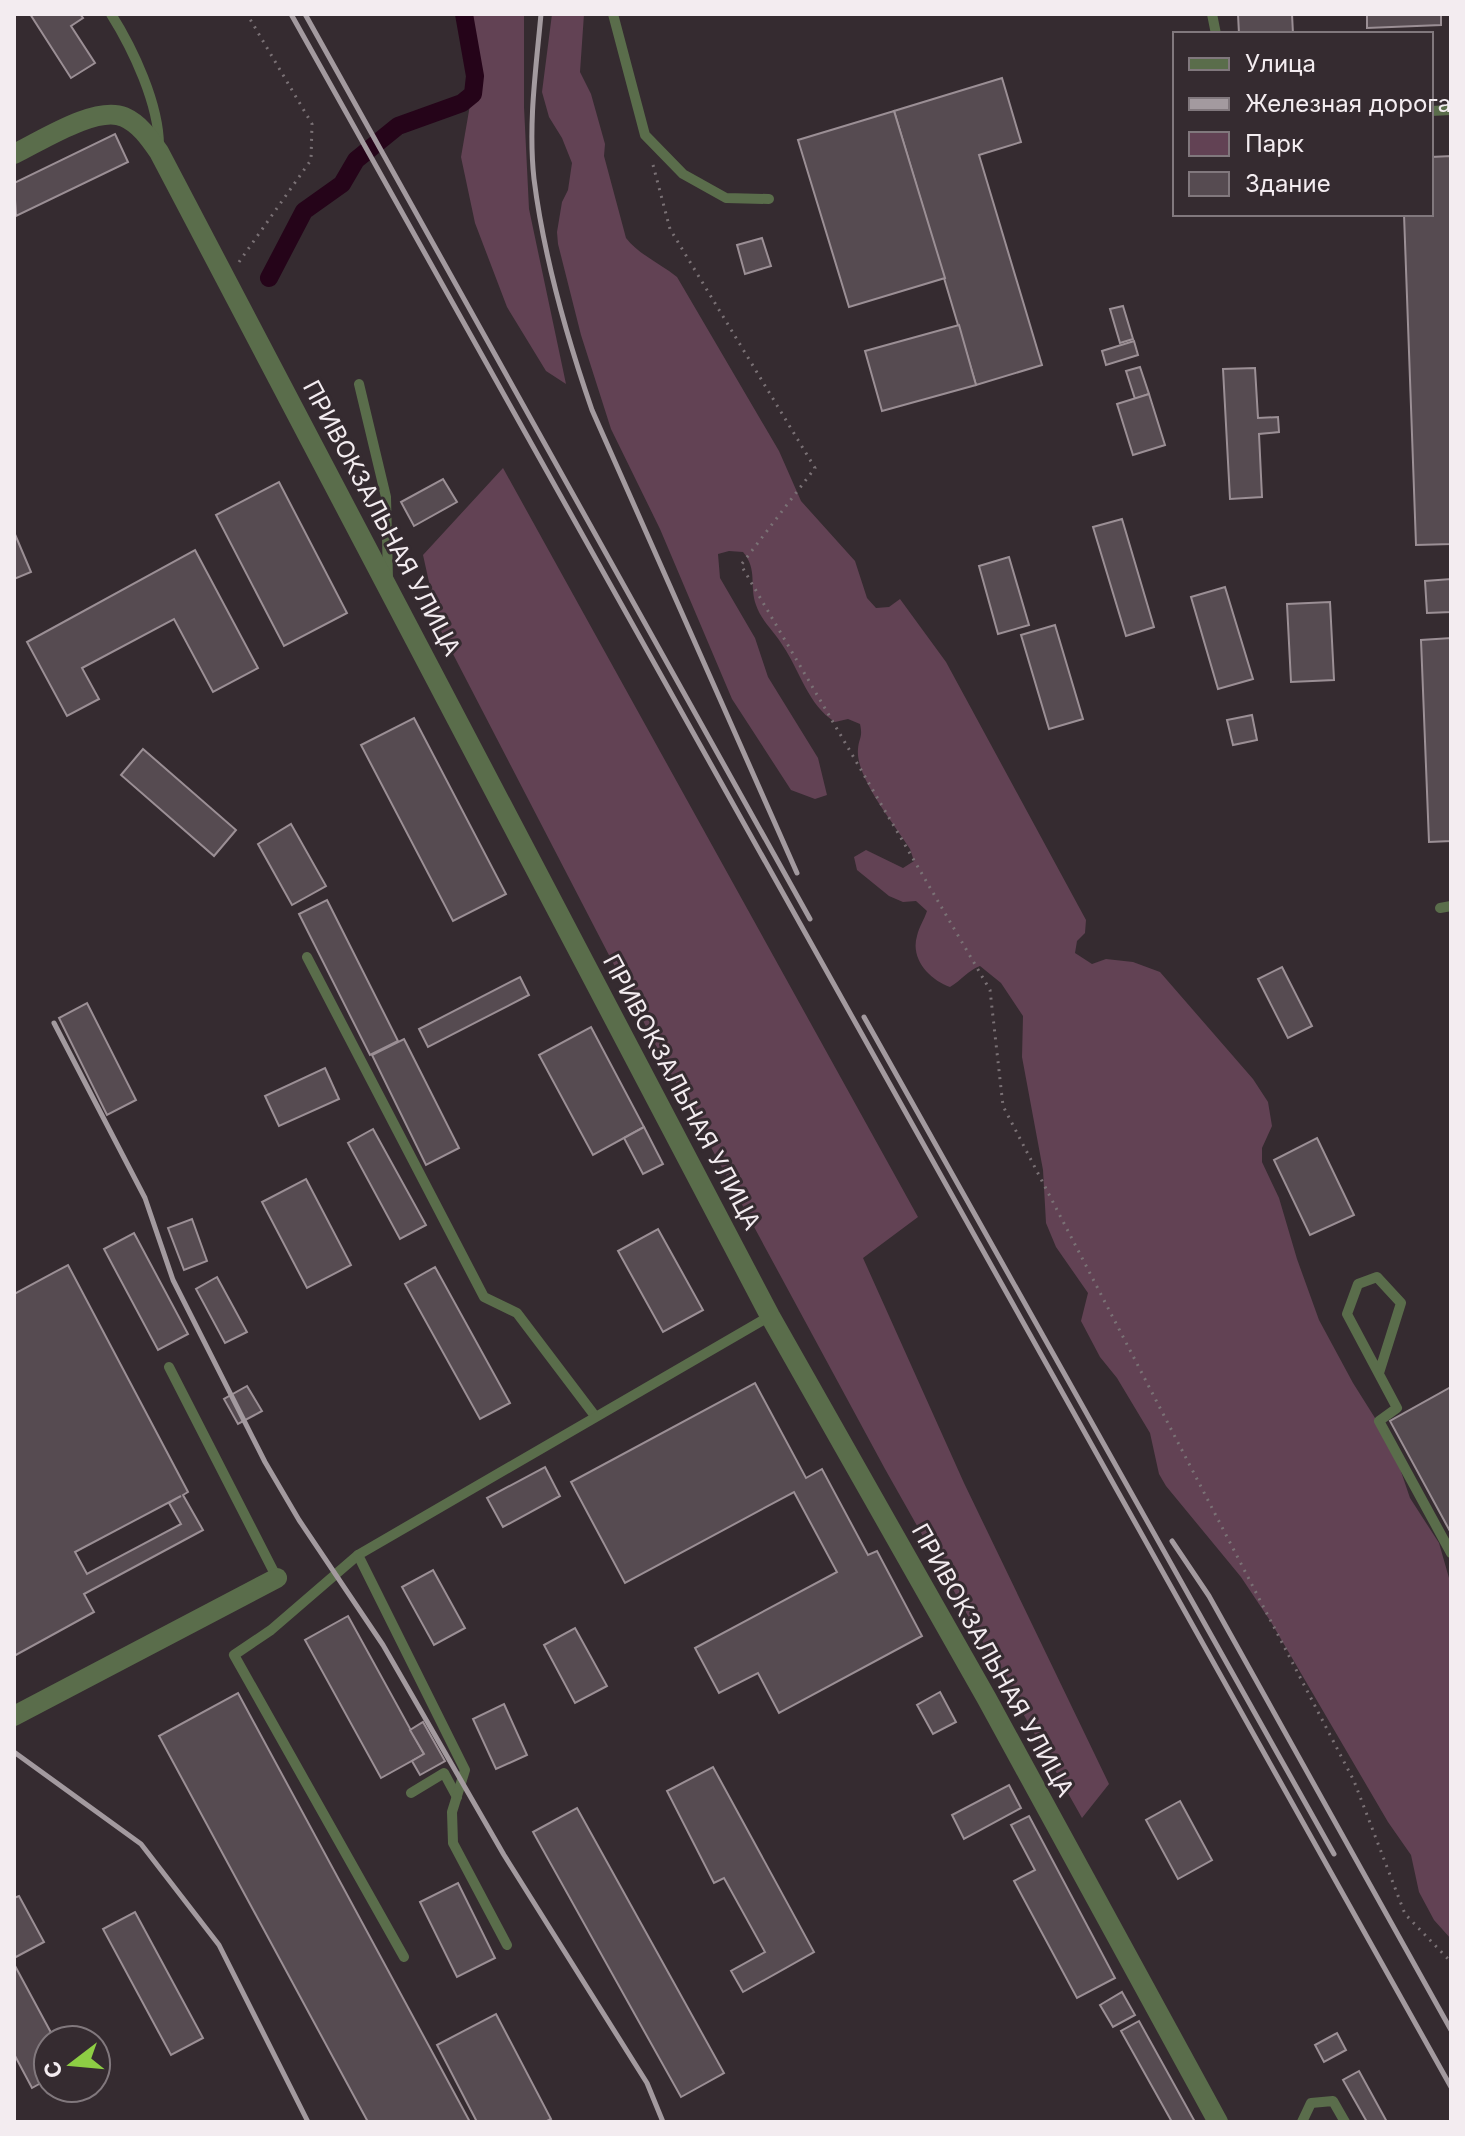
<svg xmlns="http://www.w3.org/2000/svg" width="1465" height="2136" font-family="Inter,sans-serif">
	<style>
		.green { fill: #624254 }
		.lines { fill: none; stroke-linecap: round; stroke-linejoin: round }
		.canal { stroke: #250419; stroke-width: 18 }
		.building { fill: #564b51; stroke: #9b8f95; stroke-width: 2; fill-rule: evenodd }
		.path { stroke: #7a7175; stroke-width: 3; stroke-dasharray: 2 6; stroke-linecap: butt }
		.lane { stroke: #5a6d4b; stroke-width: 10 }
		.street { stroke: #5a6d4b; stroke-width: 20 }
		.rail { stroke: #a39a9f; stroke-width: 5 }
		.labels { text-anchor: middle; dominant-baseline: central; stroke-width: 6; stroke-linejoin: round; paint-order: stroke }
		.street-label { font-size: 24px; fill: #f3ecf0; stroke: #352b30 }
	</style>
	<rect width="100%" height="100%" fill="#352b30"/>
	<!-- green -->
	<g class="green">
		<polygon points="464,14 524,14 524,107 529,209 566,384 546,371 507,307 475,223 461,157 475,76"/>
		<path d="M552,14h32l-4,58 11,22 14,50 -1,12 22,82c12,16 35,26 51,39l102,174 22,50 54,60 12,37 9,10 13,-1 11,-8 46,63 140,258 -1,13 -8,8 -2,12 17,11 14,-5 27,3 27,10 93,107 15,23 4,24 -10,22v14l17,36 18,61 22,61 34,63 39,62 18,53 29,45 12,42v354l-17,-19 -15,-28 -8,-37 -23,-33 -117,-200 -30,-45 -75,-91 -7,-12 -9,-41 -33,-55 -17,-21 -19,-36 7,-28 -32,-46 -10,-24 -3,-53 -21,-113 1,-41 -22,-33 -21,-17c-13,5 -18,14 -30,21 -20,-7 -40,-28 -33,-51 2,-9 7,-16 10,-25l-11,-10 -13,1 -14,-6 -32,-26 -3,-13 12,-7 37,18 11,-7 -4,-12c-15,-24 -55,-72 -52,-100 1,-12 5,-11 2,-25l-12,-5 -13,3c-27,-17 -35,-51 -52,-76 -9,-15 -21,-24 -27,-41 -7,-20 2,-35 -13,-53l-14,-1 -11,3 2,24 35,60 13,39 50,81 9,37 -12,4 -24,-9 -59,-91 -72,-170 -49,-100 -30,-94 -23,-91 -1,-12 5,-30 6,-12 4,-27 -10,-25 -13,-21 -7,-25z"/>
		<polygon points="503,468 918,1217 863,1258 964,1483 1109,1784 1082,1818 885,1469 654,1042 439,627 423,555"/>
	</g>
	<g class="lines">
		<!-- canal -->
		<polyline class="canal" points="269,278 304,211 342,184 356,160 398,126 462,103 473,94 475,76 464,14"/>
	</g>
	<!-- building -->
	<g class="building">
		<polygon points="30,14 80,14 83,18 71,26 95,63 71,78"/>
		<polygon points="1238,14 1292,14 1293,34 1239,34"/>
		<polygon points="1367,14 1441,14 1441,25 1367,28"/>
		<polygon points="1002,78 1021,142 979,155 1042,365 976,385 894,111"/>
		<polygon points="894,111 945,278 849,307 798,140"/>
		<polygon points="115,134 128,162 16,216 14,183"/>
		<polygon points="1451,156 1451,544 1416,545 1404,214 1431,214 1431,157"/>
		<polygon points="762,238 771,266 745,274 737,245"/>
		<polygon points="1123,306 1133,339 1120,343 1110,309"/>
		<polygon points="959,325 976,385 882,411 865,351"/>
		<polygon points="1134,341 1138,355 1106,365 1102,351"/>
		<polygon points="1140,367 1149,394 1135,399 1126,371"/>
		<polygon points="1255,368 1258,418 1278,417 1279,432 1259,434 1262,497 1230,499 1223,369"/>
		<polygon points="1149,394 1165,445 1133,455 1117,404"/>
		<polygon points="443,479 457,502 414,526 401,502"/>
		<polygon points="279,482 347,613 284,646 216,515"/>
		<polygon points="1122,519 1154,627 1126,636 1093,527"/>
		<polygon points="14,532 31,572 14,579"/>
		<polygon points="195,550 258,668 213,692 174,619 82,668 99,699 67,716 27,642"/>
		<polygon points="1009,557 1029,625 998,634 979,566"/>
		<polygon points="1451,579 1451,612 1427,613 1425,581"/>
		<polygon points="1225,587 1253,679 1218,689 1191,597"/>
		<polygon points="1330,602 1334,680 1291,682 1287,604"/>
		<polygon points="1055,625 1083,719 1049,729 1021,635"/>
		<polygon points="1451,638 1451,841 1429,842 1421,640"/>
		<polygon points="1252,715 1257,740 1233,745 1227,720"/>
		<polygon points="414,718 506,894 453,921 361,745"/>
		<polygon points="143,749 236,830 214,856 121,775"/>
		<polygon points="291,824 326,886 292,905 258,844"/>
		<polygon points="327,900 398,1041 370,1055 299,914"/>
		<polygon points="1282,967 1312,1026 1288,1038 1258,979"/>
		<polygon points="520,977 529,995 428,1047 419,1029"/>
		<polygon points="87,1003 136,1100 107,1115 59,1018"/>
		<polygon points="591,1027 644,1127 593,1155 539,1055"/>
		<polygon points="404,1039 459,1148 426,1165 372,1055"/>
		<polygon points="325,1068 339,1099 279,1126 265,1096"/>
		<polygon points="644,1127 663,1164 643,1174 624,1138"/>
		<polygon points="373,1129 426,1225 400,1239 348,1143"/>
		<polygon points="1317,1138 1354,1215 1310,1235 1274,1160"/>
		<polygon points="306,1179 351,1265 307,1288 262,1202"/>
		<polygon points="192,1219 207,1261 184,1270 168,1228"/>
		<polygon points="658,1229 703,1310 663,1332 618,1251"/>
		<polygon points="134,1233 188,1334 158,1350 104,1249"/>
		<path d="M68,1265l120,227 -5,3 20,35 -119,64 10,18 -80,44v-362zM181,1496l-12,7 12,21 -94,50 -12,-22z"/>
		<polygon points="435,1267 510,1403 480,1419 405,1284"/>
		<polygon points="217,1277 247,1332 225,1343 196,1289"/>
		<polygon points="755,1383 806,1478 822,1469 868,1555 877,1551 922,1636 779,1713 758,1673 719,1693 695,1648 837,1572 794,1492 625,1583 571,1482"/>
		<polygon points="247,1386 262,1411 238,1424 224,1399"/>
		<polygon points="1451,1387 1451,1533 1390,1421"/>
		<polygon points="545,1467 560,1496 503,1527 487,1498"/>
		<polygon points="433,1570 465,1628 434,1645 402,1587"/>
		<polygon points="348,1616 424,1754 381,1778 305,1640"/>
		<polygon points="575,1628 607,1686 575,1703 544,1645"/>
		<polygon points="940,1692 956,1722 933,1734 917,1705"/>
		<polygon points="238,1693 470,2122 368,2122 159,1736"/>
		<polygon points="504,1704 527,1755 496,1769 473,1719"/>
		<polygon points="423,1722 445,1761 420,1775 412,1761 424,1754 410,1730"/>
		<polygon points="713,1767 814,1952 743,1992 731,1971 765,1952 724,1878 714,1883 667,1791"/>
		<polygon points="1009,1785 1021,1808 964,1839 952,1815"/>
		<polygon points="1180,1801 1212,1860 1178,1879 1146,1820"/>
		<polygon points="577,1808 724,2073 681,2097 533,1832"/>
		<polygon points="1029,1816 1115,1978 1077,1998 1014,1881 1035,1870 1011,1825"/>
		<polygon points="458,1883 495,1958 457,1977 420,1902"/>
		<polygon points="19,1896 44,1942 14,1958 14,1898"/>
		<polygon points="135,1912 203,2038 171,2055 103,1929"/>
		<polygon points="14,1964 55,2040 48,2040 48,2079 32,2088 14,2054"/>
		<polygon points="1122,1992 1135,2015 1113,2027 1100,2005"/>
		<polygon points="496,2014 551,2119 545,2122 477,2122 437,2045"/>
		<polygon points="1139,2021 1195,2122 1172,2122 1121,2031"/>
		<polygon points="1337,2033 1346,2050 1324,2062 1315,2045"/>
		<polygon points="1359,2071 1387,2122 1367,2122 1343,2080"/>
	</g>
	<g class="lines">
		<!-- path -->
		<g class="path">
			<polyline points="653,165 670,229 815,468 741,565 990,990 1003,1106 1354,1781 1405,1914 1451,1962"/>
			<polyline points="239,262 311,160 312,124 247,14"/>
		</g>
		<!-- lane -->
		<g class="lane">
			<path d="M111,14c22,35 48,90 48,132"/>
			<polyline points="613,14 645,135 683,174 726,198 769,199"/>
			<polyline points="1212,14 1216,34"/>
			<polyline points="1431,111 1451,110"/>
			<polyline points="359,384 386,497 388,579"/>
			<polyline points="1440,908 1451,906"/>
			<polyline points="307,957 484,1297 517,1313 595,1416"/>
			<polyline points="169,1367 277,1578"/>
			<polyline points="1379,1373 1401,1303 1377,1277 1358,1284 1347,1314 1397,1408 1379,1421 1451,1553"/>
			<polyline points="358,1555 271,1630 234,1655 404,1957"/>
			<polyline points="411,1793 444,1773 457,1797"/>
			<polyline points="507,1945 453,1843 452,1812 465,1770 358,1555 770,1316"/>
			<polyline points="1302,2122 1311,2103 1333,2101 1345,2122"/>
		</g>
		<!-- street -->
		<g class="street">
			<path d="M14,154c27,-13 82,-49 110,-37 16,7 26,22 35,35l611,1164 217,383 231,423"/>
			<polyline points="14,1716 277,1578"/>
		</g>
		<!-- rail -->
		<g class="rail">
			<polyline points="291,14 1451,2087"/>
			<polyline points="305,14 810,919"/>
			<path d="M541,14c-5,55 -13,110 -7,165 10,79 32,156 58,231l205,463"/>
			<polyline points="864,1017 1334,1854"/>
			<polyline points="54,1023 145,1198 173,1280 265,1462 299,1520 383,1645 504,1855 647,2083 663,2122"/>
			<polyline points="1172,1541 1209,1596 1451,2030"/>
			<polyline points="14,1752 141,1844 219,1945 308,2122"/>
		</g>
	</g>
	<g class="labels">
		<!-- street labels -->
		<g class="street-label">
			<text transform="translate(382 518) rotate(62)">ПРИВОКЗАЛЬНАЯ УЛИЦА</text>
			<text transform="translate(682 1092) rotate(62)">ПРИВОКЗАЛЬНАЯ УЛИЦА</text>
			<text transform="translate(993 1660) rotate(61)">ПРИВОКЗАЛЬНАЯ УЛИЦА</text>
		</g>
	</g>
	<!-- border -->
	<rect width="1465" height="2136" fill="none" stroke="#f3ecf0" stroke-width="32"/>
	<!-- legend -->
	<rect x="1173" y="32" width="260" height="184" fill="#352b30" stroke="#81787d" stroke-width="2"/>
	<rect x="1189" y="58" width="40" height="12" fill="#5a6d4b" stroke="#81787d" stroke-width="2"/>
	<text x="1245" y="72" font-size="24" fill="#f3ecf0">Улица</text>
	<rect x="1189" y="98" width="40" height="12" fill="#a39a9f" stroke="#81787d" stroke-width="2"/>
	<text x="1245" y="112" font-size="24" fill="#f3ecf0">Железная дорога</text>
	<rect x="1189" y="132" width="40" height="24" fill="#624254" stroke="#81787d" stroke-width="2"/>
	<text x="1245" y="152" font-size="24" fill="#f3ecf0">Парк</text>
	<rect x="1189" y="172" width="40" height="24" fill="#564b51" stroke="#81787d" stroke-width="2"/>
	<text x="1245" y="192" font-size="24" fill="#f3ecf0">Здание</text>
	<!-- north arrow -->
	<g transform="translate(72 2064) rotate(254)"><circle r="38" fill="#352b30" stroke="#81787d" stroke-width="2"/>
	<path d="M0-6L14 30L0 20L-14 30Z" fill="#8dce44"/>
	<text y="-12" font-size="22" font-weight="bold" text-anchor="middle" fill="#f3ecf0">С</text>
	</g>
</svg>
